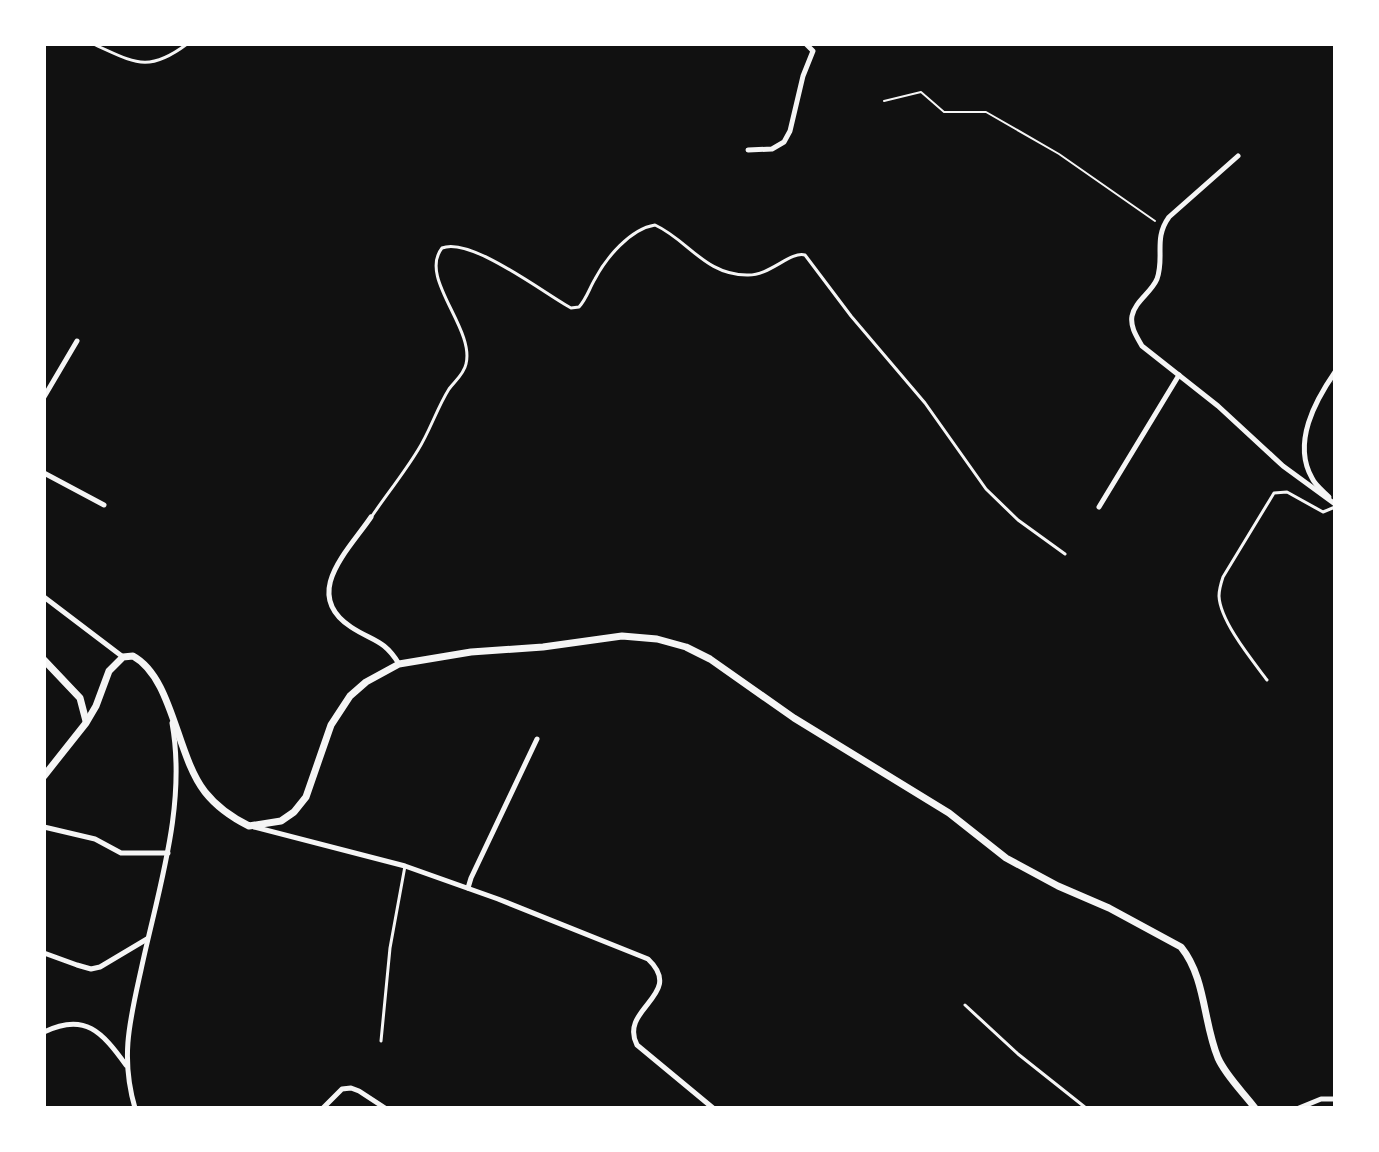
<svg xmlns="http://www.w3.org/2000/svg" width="1379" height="1152" font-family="Barlow,sans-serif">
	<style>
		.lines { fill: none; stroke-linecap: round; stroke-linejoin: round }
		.stream { stroke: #333; stroke-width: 4 }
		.path { stroke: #f5f5f5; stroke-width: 2 }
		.service { stroke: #f5f5f5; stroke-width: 3 }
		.minor { stroke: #f5f5f5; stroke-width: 5 }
		.tertiary { stroke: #f5f5f5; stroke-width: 7 }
	</style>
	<rect width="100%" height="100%" fill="#111"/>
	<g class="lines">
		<!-- stream -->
		<polyline class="stream" points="1333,381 1335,382"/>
		<!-- path -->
		<polyline class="path" points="884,101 921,92 944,112 986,112 1059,154 1155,221"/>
		<!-- service -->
		<g class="service">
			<path d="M93,44c41,18 54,30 94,0"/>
			<path d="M372,516c15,-22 32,-43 46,-66 12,-19 19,-42 31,-61 6,-8 15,-15 17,-25 9,-36 -48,-86 -24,-116 28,-12 103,46 129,60l8,-1c8,-9 10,-18 16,-28 11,-21 35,-50 60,-54 33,15 50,50 92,50 23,1 43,-24 58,-20l46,61 74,87 61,86 32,31 47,34"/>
			<path d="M1267,680c-15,-20 -47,-59 -48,-84 0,-6 2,-13 4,-19l51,-84 13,-1 36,20 12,-5"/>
			<polyline points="965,1005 1018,1054 1086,1108"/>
			<polyline points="381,1041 390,948 405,866"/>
		</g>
		<!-- minor -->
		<g class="minor">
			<polyline points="748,150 772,149 784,142 790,131 803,76 813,51 806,44"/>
			<path d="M1238,156l-69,61c-16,22 -4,40 -12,62 -6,14 -22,22 -25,37 -2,11 5,21 10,30l76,60 65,60 52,38"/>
			<polyline points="44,397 77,341"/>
			<polyline points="44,473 104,505"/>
			<path d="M1329,497c-6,-6 -14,-12 -17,-19 -20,-35 3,-77 23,-106"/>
			<polyline points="1099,507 1179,375"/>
			<path d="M371,517c-23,34 -70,77 -20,110 21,14 33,12 48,37"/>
			<polyline points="44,597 123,657"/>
			<polyline points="44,827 95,839 121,853 168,853"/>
			<path d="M254,827l151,39 93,33 150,60c38,36 -30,49 -11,86l76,63"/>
			<polyline points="468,888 471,878 537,739"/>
			<polyline points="44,953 77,965 91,969 100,967 147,939"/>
			<path d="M44,1032c41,-20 58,0 82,33"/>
			<path d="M135,1108c-15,-51 -5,-88 6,-138 17,-80 46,-165 31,-247"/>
			<polyline points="323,1108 342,1089 351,1088 359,1091 385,1108"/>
			<polyline points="1299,1108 1321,1099 1335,1099"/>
		</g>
		<!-- tertiary -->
		<g class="tertiary">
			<polyline points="44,660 80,698 86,721"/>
			<path d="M44,776l42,-53 10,-17 13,-35 14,-14 10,-1c40,22 43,99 72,136 11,14 28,26 44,34l32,-5 13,-9 12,-15 25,-72 19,-29 16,-14 33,-18 72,-12 72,-5 79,-11 35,3 29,8 24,12 84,59 155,95 57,45 52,28 51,22 72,39c25,31 22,75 37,111 8,18 25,34 37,50"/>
		</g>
	</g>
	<!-- border -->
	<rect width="1379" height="1152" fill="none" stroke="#ffffff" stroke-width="92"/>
</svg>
